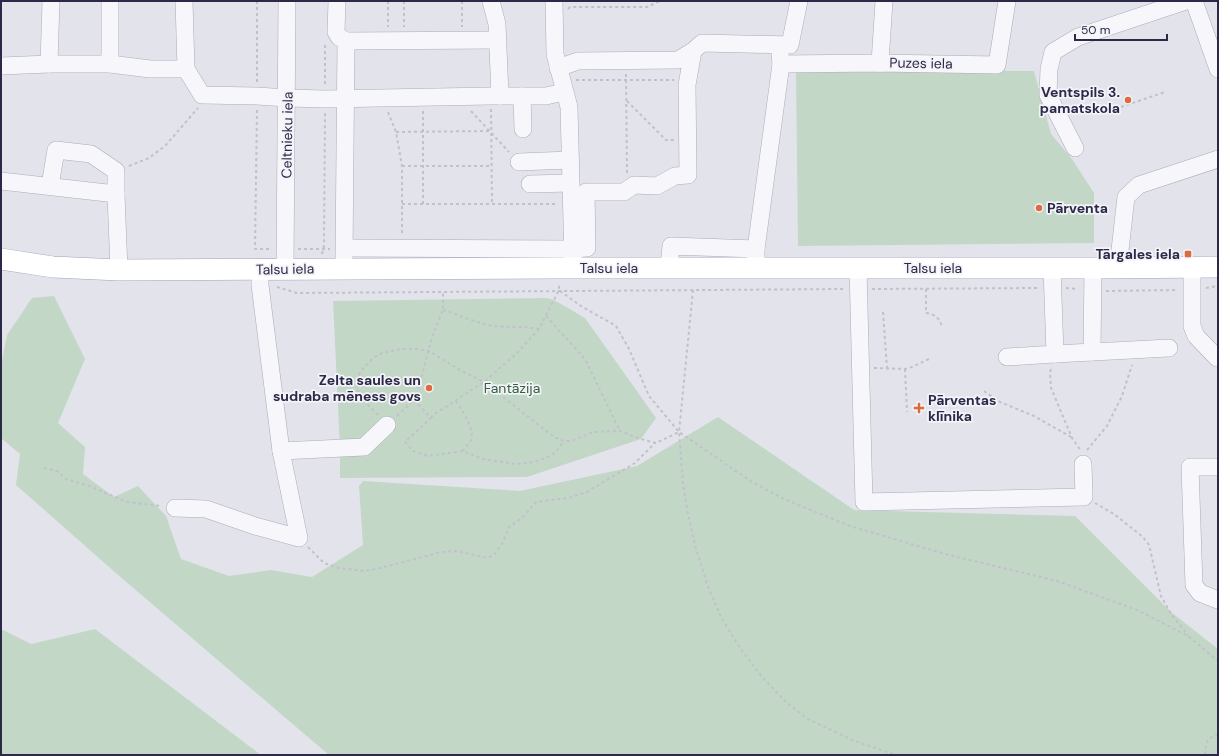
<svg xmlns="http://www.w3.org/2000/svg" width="1219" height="756" font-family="'DM Sans',sans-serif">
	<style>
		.green { fill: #c3d7c7 }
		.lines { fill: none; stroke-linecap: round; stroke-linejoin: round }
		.minor-casing { stroke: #acabba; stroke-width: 18 }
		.major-casing { stroke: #a2a1b9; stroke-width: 22 }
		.path { stroke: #c2c1cb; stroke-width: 2; stroke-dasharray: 3 3; stroke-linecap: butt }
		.minor { stroke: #f7f6fa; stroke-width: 17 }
		.major { stroke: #fff; stroke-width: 21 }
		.poi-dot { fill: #dc6c3d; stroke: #f3f3f9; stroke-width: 1.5 }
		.labels { text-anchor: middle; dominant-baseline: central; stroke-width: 3.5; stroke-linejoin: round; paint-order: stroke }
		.street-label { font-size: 14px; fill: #2b2947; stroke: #f3f3f9 }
		.poi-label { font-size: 14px; font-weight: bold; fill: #2b2947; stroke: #f3f3f9; text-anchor: end }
		.park-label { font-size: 14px; fill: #346440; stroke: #f3f3f9 }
	</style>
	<rect width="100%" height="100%" fill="#e3e3ec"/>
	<!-- green -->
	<g class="green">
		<polygon points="796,71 1034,71 1051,134 1072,159 1094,193 1094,243 798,246"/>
		<polygon points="54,296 85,359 58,423 85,447 83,474 114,497 138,486 166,516 181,559 229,576 271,570 312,577 363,545 359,486 363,481 520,491 637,466 718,417 854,510 1075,516 1171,612 1218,649 1218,755 329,755 117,574 16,485 20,454 1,438 1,366 7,335 32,298"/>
		<polygon points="546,298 554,300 585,318 656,418 641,439 527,477 340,478 340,448 333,301"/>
		<polygon points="1,629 31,644 95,629 261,755 1,755"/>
	</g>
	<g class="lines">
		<!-- minor casing -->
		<g class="minor-casing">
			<g id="minor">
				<polyline points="184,1 186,69 202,95 257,96 287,98 325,99 491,96 546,96 564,92"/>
				<polyline points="337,1 336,32 339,37 346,41 344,258"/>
				<polyline points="491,1 497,24 500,96"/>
				<polyline points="554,1 555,54 569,107 573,260"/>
				<polyline points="1194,1 1218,69"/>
				<polyline points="346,41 497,40"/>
				<polyline points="880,63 884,1"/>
				<polyline points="49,64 51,1"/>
				<polyline points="110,64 110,1"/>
				<polyline points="781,64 880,63 997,65 1007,1"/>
				<polyline points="1,66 49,64 110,64 150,69 186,69"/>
				<polyline points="558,68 578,61 678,60 693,51 702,43 790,45 799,1"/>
				<polyline points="522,96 523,129"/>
				<polyline points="1075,148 1048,95 1049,69 1053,52 1078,37 1186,1"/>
				<polyline points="519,162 570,160"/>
				<polyline points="1,181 116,194 119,270"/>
				<polyline points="530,184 570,183"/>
				<polyline points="50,186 56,150 91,154 116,171 116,194"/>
				<polyline points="345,248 572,249 587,248 586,192 624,192 634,185 657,186 675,176 688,175 687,85 693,51"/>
				<polyline points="1192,267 1192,326 1196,336 1217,358"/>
				<polyline points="669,268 671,246 756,249"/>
				<polyline points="756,268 756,249 781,64 780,54"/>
				<polyline points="858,268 864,502 1084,497 1083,464"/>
				<polyline points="1118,268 1126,197 1139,185 1218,159"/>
				<polyline points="285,269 287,1"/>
				<polyline points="1092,352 1093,268"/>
				<polyline points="1055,354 1169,348"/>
				<polyline points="1007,357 1055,354 1052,268"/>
				<polyline points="281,451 364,447 387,425"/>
				<polyline points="1218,467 1190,467 1194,585 1200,593 1218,600"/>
				<polyline points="175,508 206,509 255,526 299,538 281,451 260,285 260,269"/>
			</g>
		</g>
		<!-- major casing -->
		<g class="major-casing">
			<polyline id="major" points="1,259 53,267 119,270 557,268 1093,268 1218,267"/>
		</g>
		<!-- path -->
		<g class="path">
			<polyline points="388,1 388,27"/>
			<polyline points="404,1 404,27"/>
			<polyline points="462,1 462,27"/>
			<polyline points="568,9 570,7 647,7 660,1"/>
			<polyline points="626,74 627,173"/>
			<polyline points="576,80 674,80"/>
			<polyline points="257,82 257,1"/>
			<polyline points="325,84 325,42"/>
			<polyline points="627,101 666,140 674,140"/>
			<polyline points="1121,107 1165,92"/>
			<polyline points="491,109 492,204"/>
			<polyline points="257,110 255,249 272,249"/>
			<polyline points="471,111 509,152"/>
			<polyline points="388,112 396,132 402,166 402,233"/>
			<polyline points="396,132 491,131"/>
			<polyline points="129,166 149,158 165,146 198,108"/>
			<polyline points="402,166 491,166"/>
			<polyline points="402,204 557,204"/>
			<polyline points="423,204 423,111"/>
			<polyline points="298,249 330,249"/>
			<polyline points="322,254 324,246 325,112"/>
			<polyline points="277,287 297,293 844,289"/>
			<polyline points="1066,288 1078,289"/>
			<polyline points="1206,288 1218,286"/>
			<polyline points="872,289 1038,288"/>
			<path d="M926,289v24c8,1 14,5 16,14"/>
			<polyline points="693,290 679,432 683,483 687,509 695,545 707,584 721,617 738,645 762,677 785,701 806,718 852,740 896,755"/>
			<polyline points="560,291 581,306 616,326 629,349 649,396 679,432 752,482 784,499 850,526 945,554 1057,581 1137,610 1188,636 1218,661"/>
			<polyline points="1106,291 1178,290"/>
			<path d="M443,310c14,4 28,11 42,14 18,5 36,1 54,5"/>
			<polyline points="883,312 887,368"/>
			<polyline points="546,316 585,359 620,431"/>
			<polyline points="874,368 905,369 912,367 931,358"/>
			<polyline points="905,369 907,412"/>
			<polyline points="1051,369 1050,373 1051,388 1072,438 1081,451"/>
			<polyline points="984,391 1000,402 1034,416 1071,437"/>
			<polyline points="414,400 431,418 405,442 413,451 428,456 463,451 483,459 515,464 534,462 550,456 556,452 564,441"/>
			<path d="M456,401c6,9 19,28 15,39 -2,4 -6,7 -8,11"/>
			<polyline points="378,415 363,400 359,394 357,388 357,379 361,371 373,358 382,353 401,349 417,349 429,351 460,370 484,382 554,437 564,441 572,441 593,432 620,431 641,439 656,443 679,432"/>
			<polyline points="397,416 416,398 432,337 443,310 443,292"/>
			<polyline points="431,418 433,415 484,382 516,354 539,329 559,290 559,284"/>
			<polyline points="1087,450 1107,426 1122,396 1132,365"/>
			<polyline points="44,468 57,471 66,479 89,486 127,502 161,506"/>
			<polyline points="1095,503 1114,514 1143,537 1149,545 1161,596 1171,614 1188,635"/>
			<polyline points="308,547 324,563 339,568 363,571 376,569 427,556 440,552 456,551 488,558 495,554 503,542 509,527 522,518 536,502 568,498 587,492 635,463 655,443"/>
			<path d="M1205,755c1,-11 0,-17 13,-20"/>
			<polyline points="1217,755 1218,755"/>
		</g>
		<!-- minor -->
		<use href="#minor" class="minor"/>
		<!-- major -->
		<use href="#major" class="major"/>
	</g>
	<!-- markers -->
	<g class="poi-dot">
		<circle cx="1128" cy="100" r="4"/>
		<circle cx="1039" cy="208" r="4"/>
		<rect x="1184" y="250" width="8" height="8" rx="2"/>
		<circle cx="429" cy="388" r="4"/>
		<path d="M917 402h4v4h4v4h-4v4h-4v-4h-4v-4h4z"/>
	</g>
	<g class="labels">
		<!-- street labels -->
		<g class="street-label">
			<text transform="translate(921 63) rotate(1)">Puzes iela</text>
			<text transform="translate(287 135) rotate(-89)">Celtnieku iela</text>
			<text x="609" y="268">Talsu iela</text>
			<text x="933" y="268">Talsu iela</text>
			<text transform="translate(285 269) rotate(-1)">Talsu iela</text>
		</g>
		<!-- poi labels -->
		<g class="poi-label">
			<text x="1120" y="92">Ventspils 3.<tspan x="1120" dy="16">pamatskola</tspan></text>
			<text x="1047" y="208" text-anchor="start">Pārventa</text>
			<text x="1180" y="254">Tārgales iela</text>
			<text x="421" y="380">Zelta saules un<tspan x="421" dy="16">sudraba mēness govs</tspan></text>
			<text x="928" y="400" text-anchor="start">Pārventas<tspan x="928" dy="16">klīnika</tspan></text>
		</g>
		<!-- park labels -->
		<g class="park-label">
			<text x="512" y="388">Fantāzija</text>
		</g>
	</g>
	<!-- border -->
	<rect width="1219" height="756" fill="none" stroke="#2b2947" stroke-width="4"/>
	<!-- scale -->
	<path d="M1075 34v6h92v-6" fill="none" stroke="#2b2947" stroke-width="2"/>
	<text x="1081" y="34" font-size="12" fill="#2b2947" stroke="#f3f3f9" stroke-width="3" paint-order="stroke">50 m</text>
</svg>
